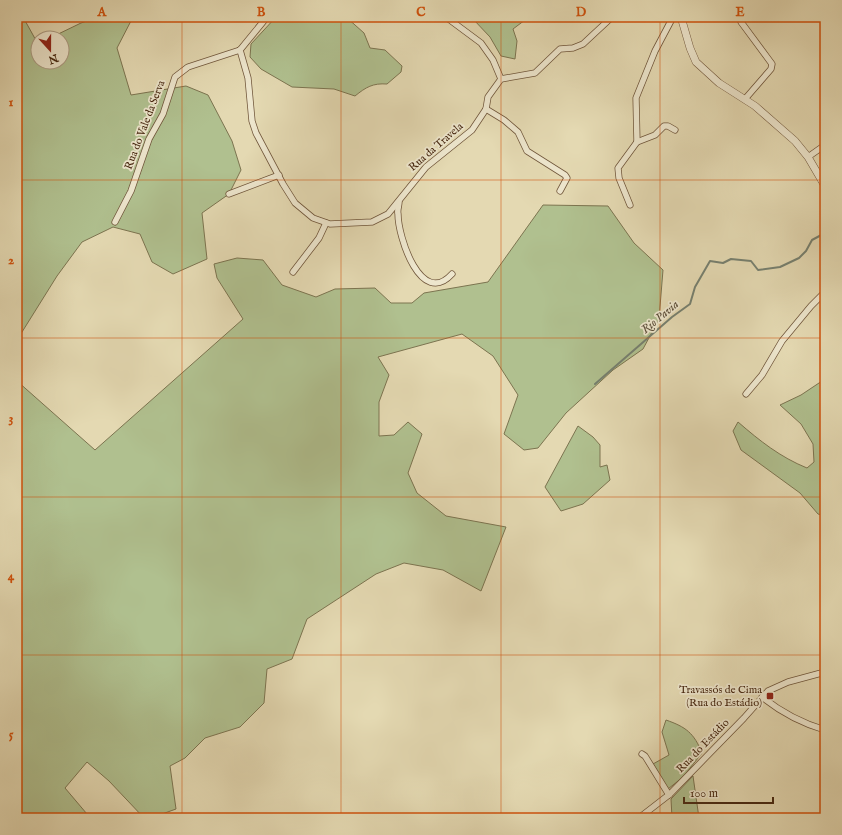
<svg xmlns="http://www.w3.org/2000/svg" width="842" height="835" font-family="'IM FELL English',serif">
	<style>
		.green { fill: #b0c08f; stroke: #7c7450 }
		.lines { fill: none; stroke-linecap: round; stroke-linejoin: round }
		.stream { stroke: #768070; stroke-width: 2 }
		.minor-casing { stroke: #6f553a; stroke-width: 7 }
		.tertiary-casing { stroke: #6f553a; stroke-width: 8 }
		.minor { stroke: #ede6cd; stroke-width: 5.5 }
		.tertiary { stroke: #ede6cd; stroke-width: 7 }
		.grid { fill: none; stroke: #d0520d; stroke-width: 1; stroke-opacity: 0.55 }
		.poi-dot { fill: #8f2418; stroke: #ede6cd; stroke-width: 1.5 }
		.labels { text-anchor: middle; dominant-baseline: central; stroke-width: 3.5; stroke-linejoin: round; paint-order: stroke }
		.street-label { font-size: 11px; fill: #482912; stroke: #ede6cd }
		.poi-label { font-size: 11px; fill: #482912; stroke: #ede6cd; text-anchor: end }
		.water-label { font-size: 12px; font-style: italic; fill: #5b4d39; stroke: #ede6cd }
		.neatline { fill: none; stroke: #d0520d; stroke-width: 1.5 }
		.grid-label { font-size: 13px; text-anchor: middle; font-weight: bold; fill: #d0520d }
	</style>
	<rect width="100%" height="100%" fill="#e4d9b2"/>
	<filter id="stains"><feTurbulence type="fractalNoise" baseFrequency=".005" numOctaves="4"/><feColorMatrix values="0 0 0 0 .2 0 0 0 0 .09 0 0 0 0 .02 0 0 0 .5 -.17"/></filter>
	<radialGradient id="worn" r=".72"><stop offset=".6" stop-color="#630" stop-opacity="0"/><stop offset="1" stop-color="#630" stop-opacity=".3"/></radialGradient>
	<!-- green -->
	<g class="green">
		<polygon points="17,17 23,17 38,44 38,62 62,62 62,38 50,38 81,23 97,17 133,17 117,48 131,95 186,86 208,95 232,141 241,170 229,194 202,213 207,259 173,274 152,262 140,234 113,227 82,242 57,276 17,340"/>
		<path d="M276,17h70l18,16 6,15 15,2 17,16 -1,6 -14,12c-14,-1 -21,3 -32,12l-21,-7 -42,-2 -31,-18 -11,-12 1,-13z"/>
		<polygon points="473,17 529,17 513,29 517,41 515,59 501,56 490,37 473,19"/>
		<polygon points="543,205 608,206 634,243 663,270 659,319 643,349 613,370 566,413 538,448 524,450 504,434 518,395 493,356 462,334 378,357 389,375 379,402 379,436 394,435 408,422 422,434 408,473 417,493 446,516 506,527 481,591 443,570 404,563 376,574 307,619 292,659 267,669 264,703 240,727 205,738 185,758 170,766 176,809 151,818 144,818 109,781 87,762 65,788 87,814 85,818 17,818 17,381 95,450 243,319 217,278 214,264 237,258 263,260 282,285 316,297 335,289 375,288 391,303 412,303 424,293 488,282"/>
		<path d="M825,379v137l-7,-2 -18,-21 -59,-43 -8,-19 5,-9c22,19 42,35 69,46l7,-6 -1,-18 -12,-20 -21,-19 21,-10z"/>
		<polygon points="578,426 593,437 600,445 600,467 607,465 610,480 583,504 561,511 545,487"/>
		<path d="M666,720c20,7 28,13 36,33l-19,24 -15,12 -15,-25 16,-9 -7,-23z"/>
		<polygon points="693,776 699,818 672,818 671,799"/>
	</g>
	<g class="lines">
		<!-- stream -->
		<polyline class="stream" points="595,384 672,317 690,304 695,287 710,261 723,263 731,259 751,261 758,270 780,267 799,258 806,251 812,240 825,233"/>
		<!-- minor casing -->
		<g class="minor-casing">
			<g id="minor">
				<polyline points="446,17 481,43 493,60 501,79"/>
				<polyline points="741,22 772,64 771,69 745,99"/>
				<polyline points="240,50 248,78 252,121 256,133 283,184 295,203 313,218 330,224 372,222 388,214 426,167 472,130 486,109 488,97 501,79 535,73 560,49 573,48 583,44 612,17"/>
				<polyline points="240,50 267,17"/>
				<polyline points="486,109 504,120 518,132 527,151 565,175 567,178 560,191"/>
				<polyline points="637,142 655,135 664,126 668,126 675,130"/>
				<polyline points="808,157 825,145"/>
				<polyline points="229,194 279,175"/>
				<path d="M399,202c0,4 -2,8 -1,12 0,23 23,94 54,60"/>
				<polyline points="630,205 619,178 618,168 637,142 636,98 655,51 673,17"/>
				<polyline points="115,222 131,191 149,139 163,114 175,77 188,67 240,50"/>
				<polyline points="293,272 319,238 326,223"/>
				<polyline points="746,394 762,375 782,341 811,306 825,292"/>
				<path d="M762,697c20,16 39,26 63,33"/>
				<polyline points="642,754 645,756 669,795"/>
				<polyline points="639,818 670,794 744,718 768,691 788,682 825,672"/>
			</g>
		</g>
		<!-- tertiary casing -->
		<g class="tertiary-casing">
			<polyline id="tertiary" points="681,17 690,48 696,62 719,83 755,106 795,141 808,157 825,186"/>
		</g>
		<!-- minor -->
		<use href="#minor" class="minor"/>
		<!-- tertiary -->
		<use href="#tertiary" class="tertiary"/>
	</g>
	<!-- grid -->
	<path class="grid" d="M182,17v801M341,17v801M501,17v801M660,17v801M17,180h808M17,338h808M17,497h808M17,655h808"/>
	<!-- markers -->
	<rect class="poi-dot" x="766" y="692" width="8" height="8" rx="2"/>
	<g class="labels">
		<!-- street labels -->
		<g class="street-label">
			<text transform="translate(145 125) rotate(-69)">Rua do Vale da Serva</text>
			<text transform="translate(436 147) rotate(-41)">Rua da Travela</text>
			<text transform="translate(703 746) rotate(-46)">Rua do Estádio</text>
		</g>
		<!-- poi labels -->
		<g class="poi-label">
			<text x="762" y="690">Travassós de Cima<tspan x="762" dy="13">(Rua do Estádio)</tspan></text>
		</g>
		<!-- water labels -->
		<g class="water-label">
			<text transform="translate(660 317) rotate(-40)">Rio Pavia</text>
		</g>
	</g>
	<!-- margin -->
	<rect width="842" height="835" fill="none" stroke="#e4d9b2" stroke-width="44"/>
	<!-- north arrow -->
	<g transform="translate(50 50) rotate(159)"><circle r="19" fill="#ede6cd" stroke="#ab9a82"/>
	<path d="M0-3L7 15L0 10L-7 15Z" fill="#8f2418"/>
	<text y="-6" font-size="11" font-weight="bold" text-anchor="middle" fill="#482912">N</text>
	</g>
	<!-- scale -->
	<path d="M684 797v6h89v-6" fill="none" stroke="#482912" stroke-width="2"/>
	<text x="690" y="797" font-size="12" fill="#482912" stroke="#ede6cd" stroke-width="3" paint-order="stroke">100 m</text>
	<rect x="22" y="22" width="798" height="791" class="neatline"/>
	<g class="grid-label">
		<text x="102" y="16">A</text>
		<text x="261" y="16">B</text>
		<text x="421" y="16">C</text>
		<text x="581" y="16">D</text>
		<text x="740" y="16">E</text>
		<text x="11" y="106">1</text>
		<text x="11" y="264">2</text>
		<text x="11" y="422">3</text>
		<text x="11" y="580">4</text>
		<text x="11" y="738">5</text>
	</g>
	<rect width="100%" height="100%" filter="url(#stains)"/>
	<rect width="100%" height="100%" fill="url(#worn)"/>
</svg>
